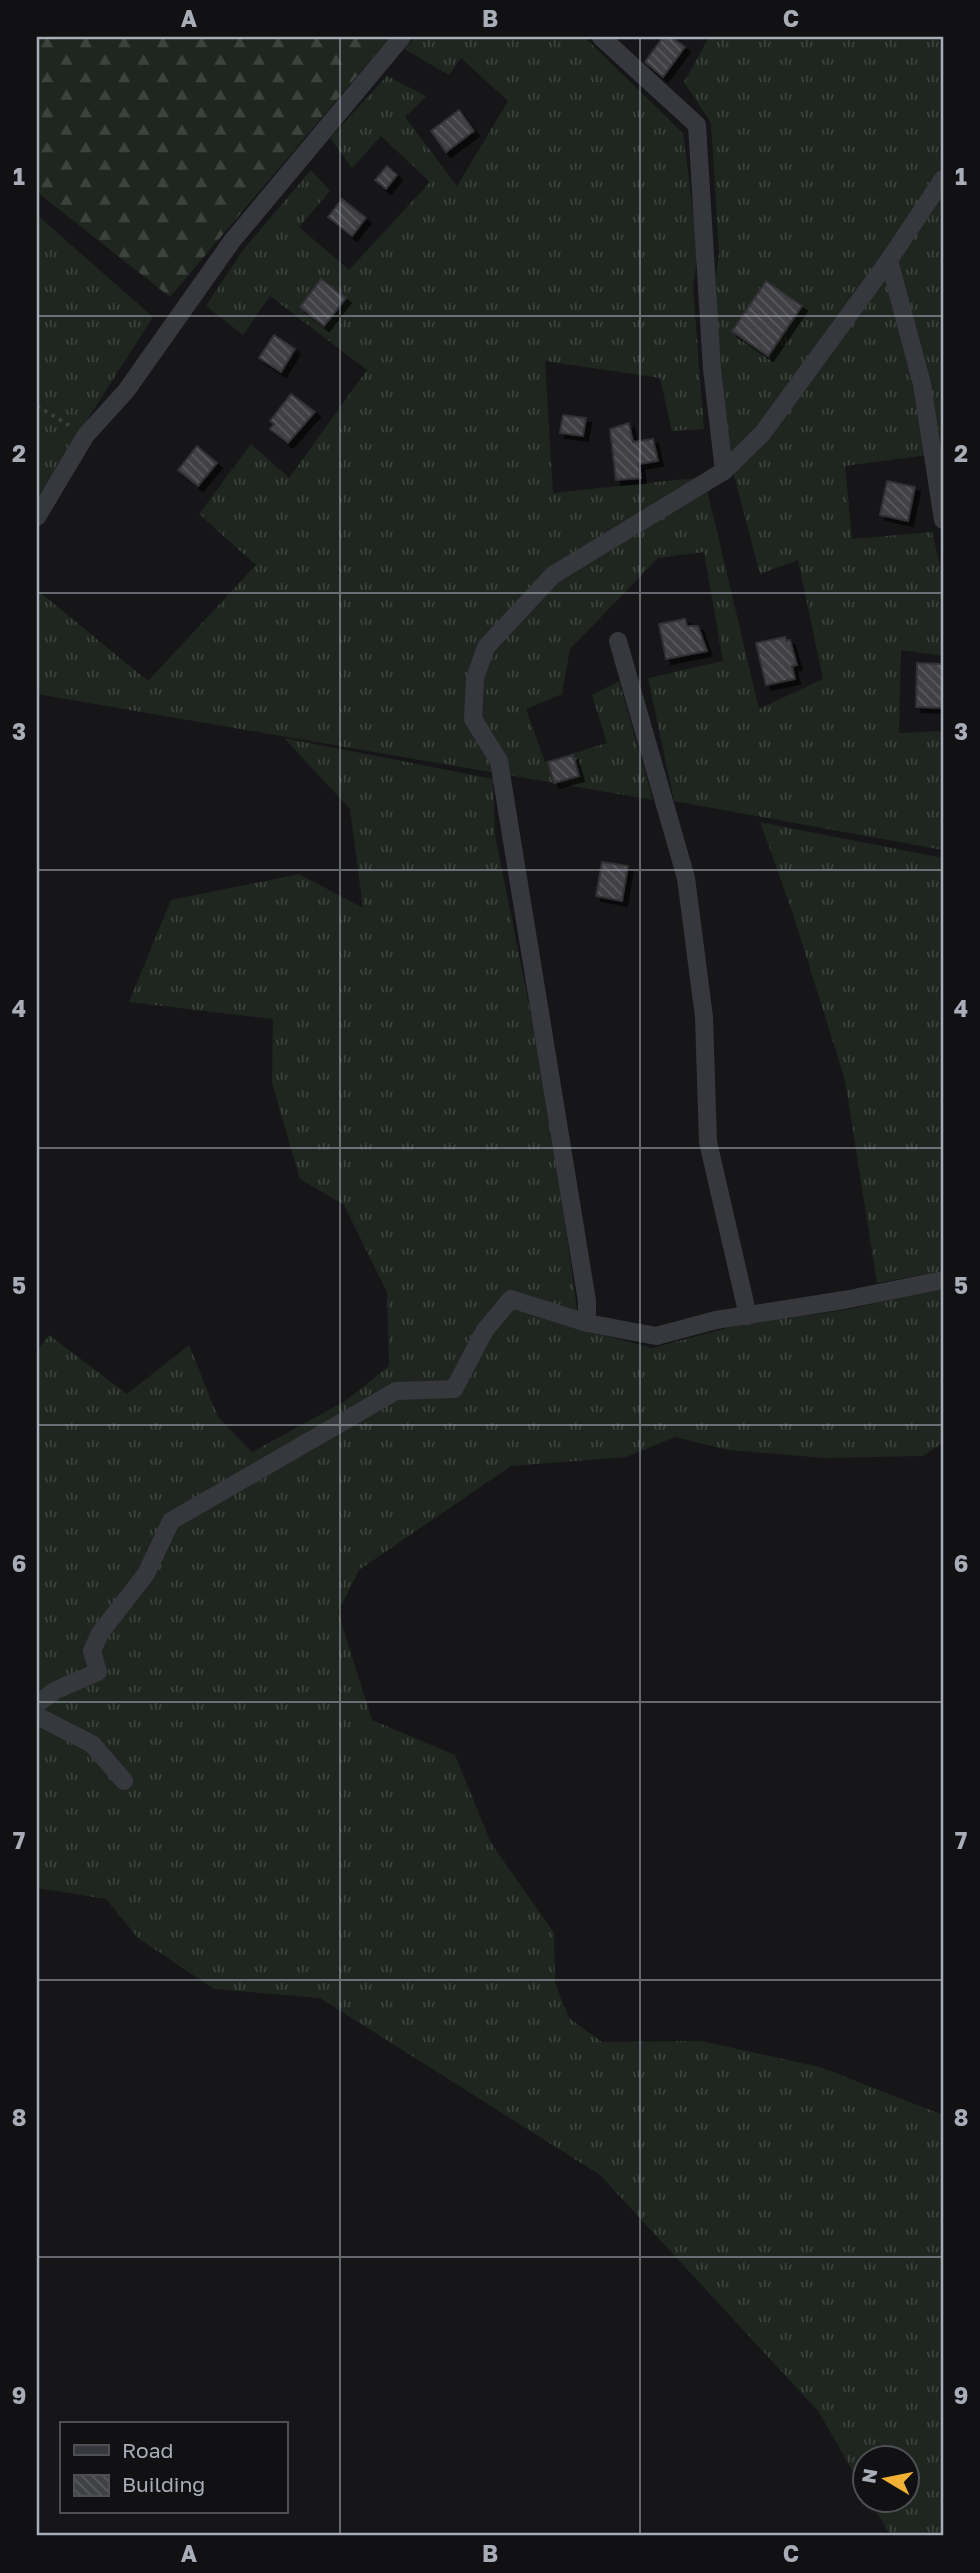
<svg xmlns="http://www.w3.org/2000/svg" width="980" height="2573" font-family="'Golos Text',sans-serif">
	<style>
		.grass { fill: url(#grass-tufts) }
		.forest { fill: url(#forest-firs) }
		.building { fill: url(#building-back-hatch); stroke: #303034; stroke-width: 2; filter: url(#shadow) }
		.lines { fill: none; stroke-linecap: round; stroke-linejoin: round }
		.path { stroke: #3d3f44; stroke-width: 3.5; stroke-dasharray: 3.5 5; stroke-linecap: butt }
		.minor { stroke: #37383d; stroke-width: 18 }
		.grid { fill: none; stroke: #a8adb8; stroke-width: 2; stroke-opacity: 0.55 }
		.neatline { fill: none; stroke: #a8adb8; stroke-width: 2.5 }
		.grid-label { font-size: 23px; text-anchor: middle; font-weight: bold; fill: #a8adb8 }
	</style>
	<defs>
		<pattern id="grass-tufts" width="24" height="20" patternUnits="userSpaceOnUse" patternTransform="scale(1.75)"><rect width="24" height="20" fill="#1e261f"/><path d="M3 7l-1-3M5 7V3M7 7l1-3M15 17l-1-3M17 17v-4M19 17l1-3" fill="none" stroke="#3c433d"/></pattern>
		<pattern id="forest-firs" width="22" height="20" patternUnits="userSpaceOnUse" patternTransform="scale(1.75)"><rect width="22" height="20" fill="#1e261f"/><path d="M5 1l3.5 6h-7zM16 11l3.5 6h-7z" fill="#3c433d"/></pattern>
		<pattern id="building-back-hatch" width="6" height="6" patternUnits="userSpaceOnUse" patternTransform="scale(1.75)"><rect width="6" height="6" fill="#404145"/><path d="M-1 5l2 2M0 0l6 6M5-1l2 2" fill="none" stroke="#595a5e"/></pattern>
		<filter id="shadow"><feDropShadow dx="5" dy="5" stdDeviation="0" flood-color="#0009"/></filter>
	</defs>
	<rect width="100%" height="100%" fill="#161618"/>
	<!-- grass -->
	<g class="grass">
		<polygon points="415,37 584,37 683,133 698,250 693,288 704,429 672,431 660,378 545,361 553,493 704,477 759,709 823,679 798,560 760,574 727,449 714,287 719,253 711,123 684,82 709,37 943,37 943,453 845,466 852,539 932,532 943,578 943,656 901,650 899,733 943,731 943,850 674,801 648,678 723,661 704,552 658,558 570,649 562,694 526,709 545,762 607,743 592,695 619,681 653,800 37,694 37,590 148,681 256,565 199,514 251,444 289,478 367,370 270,296 243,335 206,306 243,250 311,170 330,191 299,227 349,270 430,182 381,136 352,168 330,138 387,76 426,96 405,117 457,186 508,101 461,58 449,75 404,49"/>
		<polygon points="37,215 153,317 37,498"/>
		<polygon points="284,738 493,779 495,835 549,1105 577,1309 585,1330 652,1348 742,1324 846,1310 943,1287 943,1443 922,1456 825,1458 728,1450 675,1437 626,1457 511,1466 359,1570 338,1612 372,1720 455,1755 491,1843 554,1933 555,1983 569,2018 602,2042 701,2041 820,2067 943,2115 943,2536 891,2536 869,2500 906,2500 906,2458 864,2458 864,2491 819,2412 600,2175 320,1998 214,1989 138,1938 106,1899 37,1888 37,1351 49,1335 127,1394 189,1345 218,1417 252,1452 345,1401 389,1366 387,1292 344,1205 300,1179 272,1083 273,1019 129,1002 171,900 299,874 363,908 350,809"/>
		<polygon points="760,822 943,858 943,1271 877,1283 845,1080 793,914"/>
	</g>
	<!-- forest -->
	<polygon class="forest" points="37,37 390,37 170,297 37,192"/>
	<!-- building -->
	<g class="building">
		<polygon points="663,37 671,37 685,47 663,77 645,62"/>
		<polygon points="459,110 474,131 446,152 431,131"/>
		<polygon points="387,166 397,175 386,189 375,180"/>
		<polygon points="342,199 366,218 352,236 328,217"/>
		<polygon points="321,279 346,298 324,326 300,307"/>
		<polygon points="766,281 802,306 768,356 732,331"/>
		<polygon points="274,335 295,349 281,372 259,358"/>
		<polygon points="291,394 315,412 288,443 270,429 274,424 270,421"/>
		<polygon points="563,415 586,418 583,436 560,433"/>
		<polygon points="629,423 633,442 653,439 658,461 639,464 641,478 616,480 610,429"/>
		<polygon points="197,446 217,463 198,486 178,470"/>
		<polygon points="887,481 915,487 908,521 880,515"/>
		<polygon points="685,619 687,626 698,626 707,651 666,659 659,624"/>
		<polygon points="785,637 787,641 790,640 797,665 792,666 795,679 766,685 756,643"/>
		<polygon points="917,663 943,664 943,708 916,707"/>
		<polygon points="573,755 579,776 554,783 548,762"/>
		<polygon points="602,862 628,866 622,901 596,896"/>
	</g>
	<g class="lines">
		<!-- path -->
		<polyline class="path" points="37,406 72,427"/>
		<!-- minor -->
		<g class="minor">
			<polyline points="601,37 697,125 712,369 724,471"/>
			<polyline points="889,260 922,384 943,520"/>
			<polyline points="37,517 86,435 126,391 232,241 402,37"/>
			<polyline points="618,641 686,878 704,1017 708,1142 748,1316"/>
			<polyline points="587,1323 587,1301 499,761 473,719 475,678 486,647 553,575 724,471 762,434 889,260 943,179"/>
			<polyline points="37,1704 56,1690 98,1672 92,1651 100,1633 146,1574 171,1521 396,1391 454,1389 485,1330 511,1299 587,1323 656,1336 716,1320 844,1300 943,1280"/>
			<polyline points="37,1716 92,1744 124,1781"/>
		</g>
	</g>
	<!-- grid -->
	<path class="grid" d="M340,37v2499M640,37v2499M37,316h906M37,593h906M37,870h906M37,1148h906M37,1425h906M37,1702h906M37,1980h906M37,2257h906"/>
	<!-- border -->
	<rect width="980" height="2573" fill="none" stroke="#111113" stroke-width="77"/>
	<!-- legend -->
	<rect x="60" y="2422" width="228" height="91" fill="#111113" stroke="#4d4f55" stroke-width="2"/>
	<rect x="74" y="2445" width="35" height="10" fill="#37383d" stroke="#4d4f55" stroke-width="2"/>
	<text x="122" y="2458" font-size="21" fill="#a8adb8">Road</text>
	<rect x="74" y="2475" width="35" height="21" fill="url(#building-back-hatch)" stroke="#4d4f55" stroke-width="2"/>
	<text x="122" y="2492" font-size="21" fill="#a8adb8">Building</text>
	<!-- north arrow -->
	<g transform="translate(886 2479) rotate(280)"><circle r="33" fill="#111113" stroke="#4d4f55" stroke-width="2"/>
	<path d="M0-5L12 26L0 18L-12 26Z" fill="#f2b134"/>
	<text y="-10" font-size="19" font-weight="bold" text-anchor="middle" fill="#a8adb8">N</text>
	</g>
	<rect x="38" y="38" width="904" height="2496" class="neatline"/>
	<g class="grid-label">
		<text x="189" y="27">A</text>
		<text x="490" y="27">B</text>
		<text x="791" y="27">C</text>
		<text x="19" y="185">1</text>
		<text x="961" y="185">1</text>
		<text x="19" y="462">2</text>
		<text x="961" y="462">2</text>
		<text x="19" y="740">3</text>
		<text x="961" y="740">3</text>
		<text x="19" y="1017">4</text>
		<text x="961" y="1017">4</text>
		<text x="19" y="1294">5</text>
		<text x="961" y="1294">5</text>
		<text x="19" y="1572">6</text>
		<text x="961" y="1572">6</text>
		<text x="19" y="1849">7</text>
		<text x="961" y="1849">7</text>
		<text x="19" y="2126">8</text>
		<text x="961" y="2126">8</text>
		<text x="19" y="2404">9</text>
		<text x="961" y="2404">9</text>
		<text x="189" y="2562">A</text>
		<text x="490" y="2562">B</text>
		<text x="791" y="2562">C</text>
	</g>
</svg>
